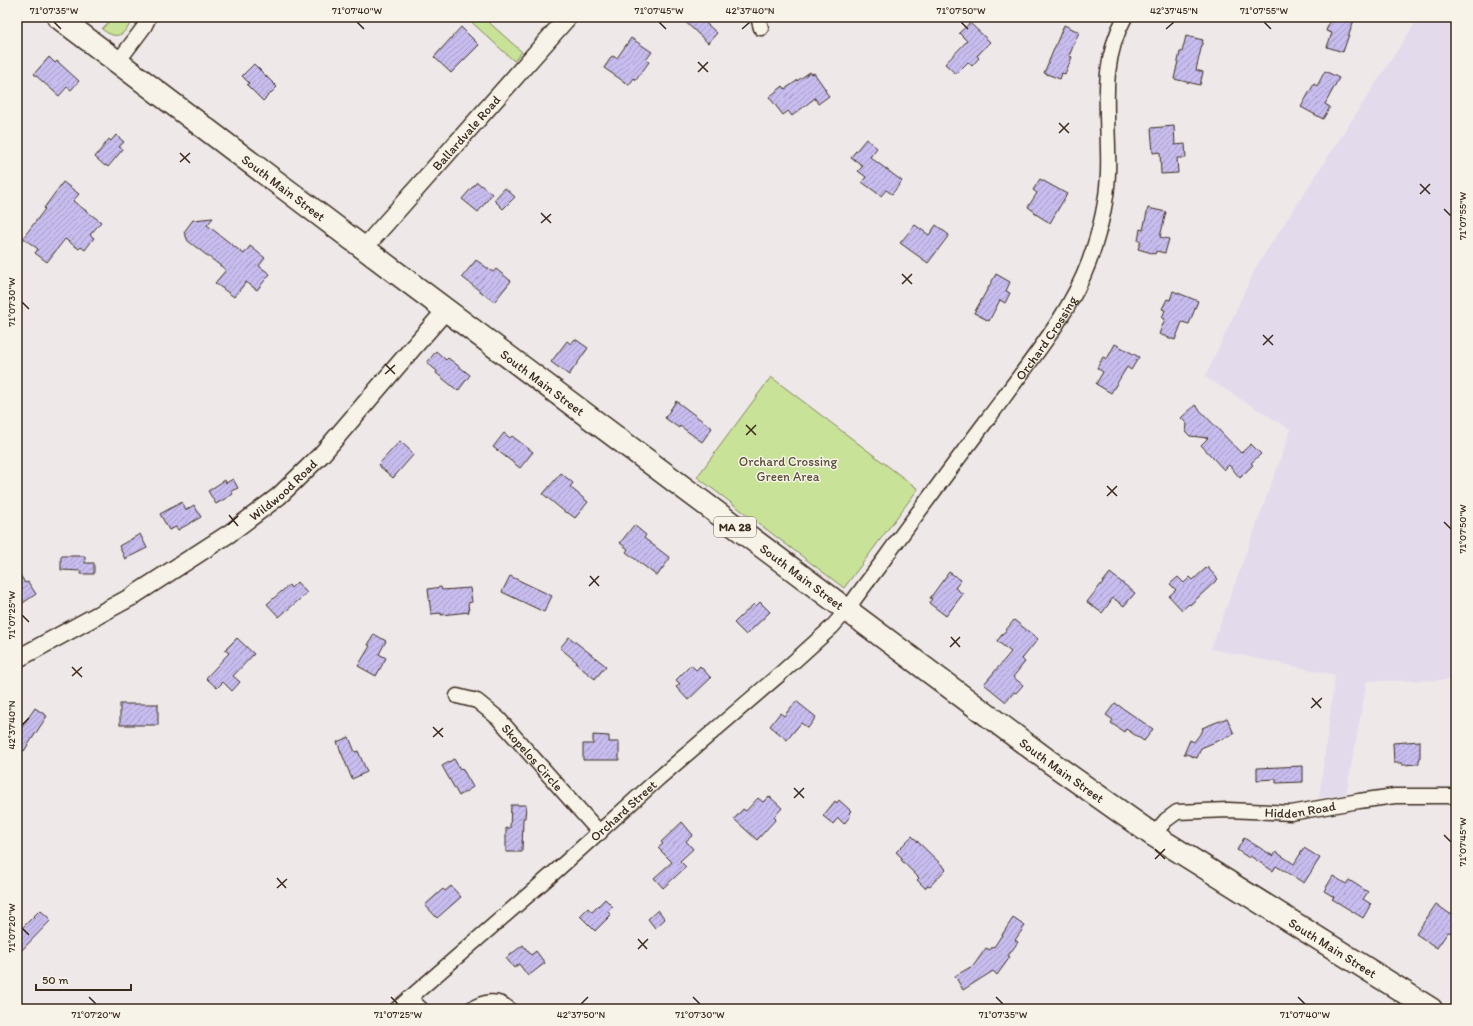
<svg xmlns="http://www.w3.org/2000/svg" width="1473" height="1026" font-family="Itim,sans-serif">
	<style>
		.built { fill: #e3dbeb }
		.park { fill: #c8e298; stroke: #82865b }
		.building { fill: url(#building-hatch); stroke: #3b2a1e }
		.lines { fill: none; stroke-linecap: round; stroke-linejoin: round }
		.minor-casing { stroke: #3b2a1e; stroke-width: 17 }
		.tertiary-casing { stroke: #3b2a1e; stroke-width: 20 }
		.primary-casing { stroke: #3b2a1e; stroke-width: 25 }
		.minor { stroke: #f7f3e8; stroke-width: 14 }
		.tertiary { stroke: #f7f3e8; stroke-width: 17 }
		.primary { stroke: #f7f3e8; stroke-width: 22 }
		.ticks { fill: none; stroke: #3b2a1e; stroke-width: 1.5 }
		.labels { text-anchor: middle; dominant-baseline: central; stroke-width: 3; stroke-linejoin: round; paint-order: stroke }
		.shield { fill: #f7f3e8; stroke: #73665b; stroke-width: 1 }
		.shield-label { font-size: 12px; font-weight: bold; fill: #3b2a1e }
		.street-label { font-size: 13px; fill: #3b2a1e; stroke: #f7f3e8 }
		.park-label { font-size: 13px; fill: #574f36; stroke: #f7f3e8 }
		.neatline { fill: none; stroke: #3b2a1e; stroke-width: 1.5 }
		.ticks-label { font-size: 10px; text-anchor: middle; fill: #3b2a1e }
	</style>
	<defs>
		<pattern id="building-hatch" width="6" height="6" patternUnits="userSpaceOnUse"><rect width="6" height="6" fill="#c8bdef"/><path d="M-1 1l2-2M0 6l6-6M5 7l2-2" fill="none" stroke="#a49ac1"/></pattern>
	</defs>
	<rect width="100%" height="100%" fill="#eee8e9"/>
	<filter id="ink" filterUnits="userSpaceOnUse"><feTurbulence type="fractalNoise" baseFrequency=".025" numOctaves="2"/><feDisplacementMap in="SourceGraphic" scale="8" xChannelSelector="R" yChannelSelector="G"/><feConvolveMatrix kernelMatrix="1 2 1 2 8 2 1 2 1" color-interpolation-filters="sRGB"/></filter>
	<g filter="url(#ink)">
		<!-- built -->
		<polygon class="built" points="1419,17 1456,17 1456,680 1367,681 1346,794 1319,798 1335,675 1211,649 1291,430 1205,377 1256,267"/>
		<!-- park -->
		<g class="park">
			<path d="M113,17h21c-8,15 -15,26 -32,12z"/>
			<polygon points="466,17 483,17 522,52 514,61"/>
			<polygon points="771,377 918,489 844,588 697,477"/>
		</g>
		<!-- building -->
		<g class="building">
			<polygon points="680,17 699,17 717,33 708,43"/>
			<polygon points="1331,17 1355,17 1343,52 1327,47 1332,33 1326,31"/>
			<polygon points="970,23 990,42 977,56 979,58 972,66 968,62 956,74 945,64 967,41 959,33"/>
			<polygon points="1064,25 1079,32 1069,56 1072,57 1065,74 1062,73 1060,79 1044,73"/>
			<polygon points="461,27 479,45 451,73 434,57"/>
			<polygon points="1186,36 1203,40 1196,70 1203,72 1200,85 1174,79 1180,52 1182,52"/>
			<polygon points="631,38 652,52 646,60 649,62 636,80 634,78 629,85 604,68 612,56 617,58"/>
			<polygon points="49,57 55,63 57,61 79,81 71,90 67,87 59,96 34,74"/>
			<polygon points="254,64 277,87 263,101 247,85 249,83 242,76"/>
			<polygon points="1325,71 1339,78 1325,104 1330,107 1323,119 1301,107 1314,84 1317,86"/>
			<polygon points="810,72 812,74 814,73 826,90 825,91 829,96 818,104 815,98 792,116 788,111 783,115 769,97 783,86 785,89"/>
			<polygon points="1174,126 1175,145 1185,144 1186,158 1177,158 1178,173 1161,174 1160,152 1153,153 1151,128"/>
			<polygon points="116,135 124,142 119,147 123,149 108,167 106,165 105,166 95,157 109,139 111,141"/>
			<polygon points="866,139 877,148 870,157 902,181 892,194 886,190 881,196 862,182 866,177 858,171 863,166 851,157"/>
			<polygon points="1040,179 1067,194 1050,223 1034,213 1035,212 1028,207 1037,193 1033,190"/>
			<polygon points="63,182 79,194 73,201 101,222 90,235 94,238 85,250 81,247 79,249 65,239 47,262 35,253 38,249 23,238 45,209 44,208"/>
			<polygon points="477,182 492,194 478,212 462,199"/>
			<polygon points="505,188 515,197 503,209 494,200"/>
			<polygon points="1148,208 1166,212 1160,237 1169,239 1165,253 1156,251 1155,254 1138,249 1141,241 1138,241 1140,229 1143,230"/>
			<polygon points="213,218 207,225 244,254 250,246 265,258 259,266 270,274 257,290 246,282 234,297 215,283 226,270 188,241 184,232 193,220"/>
			<polygon points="915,225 929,235 936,225 949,235 928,263 900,243"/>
			<polygon points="476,260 493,272 496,269 511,281 494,302 462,277"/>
			<polygon points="996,274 1010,282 1006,291 1010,293 1005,303 1000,300 989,321 974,313"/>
			<polygon points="1173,291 1198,301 1189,324 1182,322 1175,340 1159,334 1165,319 1162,318 1165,310 1162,309 1167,299 1170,300"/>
			<polygon points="575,339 588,348 569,375 551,362 567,341 571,344"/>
			<polygon points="1115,344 1139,357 1131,370 1127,367 1111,393 1096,384 1103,372 1097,368 1103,357 1107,359"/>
			<polygon points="436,351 446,360 448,358 470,375 458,391 436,373 437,371 427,363"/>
			<polygon points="676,401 712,428 702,442 680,426 679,428 665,418"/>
			<polygon points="1195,405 1241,453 1251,444 1261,454 1251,463 1253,465 1240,478 1229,465 1224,470 1201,445 1208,438 1190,436 1186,432 1187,424 1181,418"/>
			<polygon points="504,433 510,438 512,436 533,452 520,468 493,447"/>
			<polygon points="400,441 414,454 393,478 378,465"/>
			<polygon points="561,473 573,483 570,487 588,502 575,518 567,512 566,513 543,494"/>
			<polygon points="233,479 238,488 231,491 233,494 216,504 208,491 225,480 226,483"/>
			<polygon points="182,502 186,510 194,505 201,517 178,530 176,527 169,530 160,514"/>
			<polygon points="634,525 646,535 644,538 670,558 657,576 626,552 628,549 620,543"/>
			<polygon points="140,534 147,548 125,559 119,546"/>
			<polygon points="61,556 85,556 85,563 94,563 94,574 81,574 81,571 61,570"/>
			<polygon points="1207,567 1218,579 1190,605 1189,604 1182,610 1169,596 1176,590 1170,584 1178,577 1184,583 1190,577 1193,580"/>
			<polygon points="17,570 25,583 28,582 36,594 17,607"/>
			<polygon points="949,572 961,580 955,588 963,594 946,616 929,603 932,599 930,598"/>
			<polygon points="1110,573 1135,593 1124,606 1113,598 1102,613 1087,602"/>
			<polygon points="510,576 552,596 544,612 502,592"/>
			<polygon points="297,582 307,593 279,617 267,604 289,585 291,588"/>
			<polygon points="441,587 442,590 470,588 472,602 468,603 469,612 441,615 441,613 431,614 428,589"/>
			<polygon points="760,602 770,612 746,635 734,623 754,604 756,606"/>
			<polygon points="1014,620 1038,639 1022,659 1025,662 1013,677 1023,685 1016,693 1014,692 1006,702 984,684 1011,652 997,641"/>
			<polygon points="374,634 386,641 379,654 386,658 376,676 358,666 370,646 368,645"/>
			<polygon points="569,637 606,666 595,679 576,664 577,662 560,648"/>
			<polygon points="237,638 254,654 233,676 240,682 232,691 223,682 217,688 206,678 229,653 225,650"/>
			<polygon points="691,665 696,670 700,666 711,678 688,700 676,687 680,684 676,680"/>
			<polygon points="796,701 816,717 808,728 801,723 787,740 770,726 780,713 784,716"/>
			<polygon points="1115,703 1153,729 1144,741 1126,729 1124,732 1111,723 1113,720 1106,715"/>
			<rect x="120" y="704" width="38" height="21"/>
			<polygon points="35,708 47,716 24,751 17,746 17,734"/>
			<polygon points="1227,718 1234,734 1201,748 1197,758 1186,754 1184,754 1190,740 1194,742 1203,730 1202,728"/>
			<polygon points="593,735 609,736 609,742 619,742 619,760 583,760 583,744 593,744"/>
			<polygon points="349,737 355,752 358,751 367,772 352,779 337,742"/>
			<polygon points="1420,741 1420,759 1419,760 1419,764 1402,765 1402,763 1394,763 1393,743"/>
			<polygon points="454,759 460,769 462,768 473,787 459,796 442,766"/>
			<polygon points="1303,766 1303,782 1276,783 1276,779 1257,780 1257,768"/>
			<polygon points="769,796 782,808 774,817 776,819 757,840 734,819 743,809 746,811 758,798 763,802"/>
			<polygon points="839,800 851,811 849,813 851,815 844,824 838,818 833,824 823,816 835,801 837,803"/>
			<polygon points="511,805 526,805 525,818 523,818 522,852 506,852 506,828 510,828"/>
			<polygon points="682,822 693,835 686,841 693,849 680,861 686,867 663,888 654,878 672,862 658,848 663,844 661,842"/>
			<polygon points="912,836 946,869 930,886 928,885 925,888 917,880 919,878 901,860 903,859 896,852"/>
			<polygon points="1244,838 1273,856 1276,852 1294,864 1304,848 1320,858 1304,883 1276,866 1273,871 1250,856 1249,858 1237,850"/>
			<polygon points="1333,876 1346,884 1349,880 1368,892 1363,899 1371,904 1363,918 1332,899 1334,897 1324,891"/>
			<polygon points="451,886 461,897 437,918 425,905 443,889 445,891"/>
			<polygon points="605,899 613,907 608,912 611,915 595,931 580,916 588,908 592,912"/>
			<polygon points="1436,904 1450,914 1456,914 1456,933 1448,932 1437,948 1416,934"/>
			<polygon points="40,910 51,920 17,955 17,933"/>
			<polygon points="658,910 665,919 655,928 648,919"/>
			<polygon points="1013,918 1025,926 1015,940 1018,942 1008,956 1010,957 997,975 993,971 963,990 955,976 974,965 986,948 990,950 993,946 994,947"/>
			<polygon points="523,945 531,955 536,951 545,963 528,976 519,964 514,968 506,958"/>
		</g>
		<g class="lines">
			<!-- minor casing -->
			<g class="minor-casing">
				<g id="minor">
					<polyline points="758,17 761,28"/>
					<polyline points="117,63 144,27 149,17"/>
					<path id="s1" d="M457,696l20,5 21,17 102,115"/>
					<path id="s2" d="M1153,835l13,-15 11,-8 51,-2 63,3 68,-12 36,-5h61"/>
					<polyline points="409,998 421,1009"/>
					<path id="s3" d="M397,1009l160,-139 102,-92 120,-103 53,-48 15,-17c12,-18 25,-34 38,-52 38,-53 78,-106 117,-158 32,-44 68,-87 87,-138 10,-28 18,-58 19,-89 2,-54 -11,-105 17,-156"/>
					<path d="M471,1009c13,-7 26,-11 38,0"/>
				</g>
			</g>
			<!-- tertiary casing -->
			<g class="tertiary-casing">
				<g id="tertiary">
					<path id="s4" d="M364,248l204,-231"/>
					<path id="s5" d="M17,659l114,-62 99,-64 49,-37 43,-42 89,-104 35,-40"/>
				</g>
			</g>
			<!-- primary casing -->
			<g class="primary-casing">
				<g id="primary">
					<path id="s6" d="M58,17l336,254 656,491 103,73 278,174"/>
				</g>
			</g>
			<!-- minor -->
			<use href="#minor" class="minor"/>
			<!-- tertiary -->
			<use href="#tertiary" class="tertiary"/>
			<!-- primary -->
			<use href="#primary" class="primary"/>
		</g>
	</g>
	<!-- ticks -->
	<path class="ticks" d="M54,22l7,7M357,22l7,7M659,22l7,7M961,22l7,7M1264,22l7,7M742,29l8,-7M1166,29l8,-7M698,62l10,10M698,72l10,-10M1059,123l10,10M1059,133l10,-10M180,153l10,10M180,162l10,-9M1420,184l10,10M1420,194l10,-10M1444,209l7,7M541,213l10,10M541,223l10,-9M902,274l10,10M902,284l10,-10M22,302l7,7M1263,335l10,10M1263,345l10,-10M385,364l10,10M385,374l10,-9M746,425l10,10M746,435l10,-10M1107,486l10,10M1107,496l10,-10M229,515l9,11M1444,522l7,7M228,525l10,-9M590,576l9,10M589,586l10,-10M22,615l7,7M951,637l9,10M950,647l10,-10M72,667l10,10M72,676l10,-9M1312,698l9,10M1311,708l11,-10M22,725l7,-7M433,727l10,10M433,737l10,-9M794,788l10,10M794,798l10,-10M1444,835l7,7M1155,849l10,10M1155,859l10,-10M277,878l9,10M277,888l10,-9M22,928l7,7M638,939l9,10M638,949l10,-10M89,997l7,7M391,997l7,7M693,997l7,7M996,997l7,7M1298,997l7,7M581,1004l7,-7"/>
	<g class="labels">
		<!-- shield labels -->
		<rect class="shield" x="714" y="517" width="42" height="20" rx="3"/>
		<g class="shield-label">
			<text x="735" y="527">MA 28</text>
		</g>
		<!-- street labels -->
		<g class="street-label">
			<text stroke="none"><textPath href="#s4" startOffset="154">Ballardvale Road</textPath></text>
			<text stroke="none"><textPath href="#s6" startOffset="283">South Main Street</textPath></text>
			<text stroke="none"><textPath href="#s3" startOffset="939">Orchard Crossing</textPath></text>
			<text stroke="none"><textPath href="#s6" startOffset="607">South Main Street</textPath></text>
			<text stroke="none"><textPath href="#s5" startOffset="316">Wildwood Road</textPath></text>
			<text stroke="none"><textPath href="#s6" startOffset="931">South Main Street</textPath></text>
			<text stroke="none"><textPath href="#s1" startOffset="100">Skopelos Circle</textPath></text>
			<text stroke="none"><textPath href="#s6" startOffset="1255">South Main Street</textPath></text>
			<text stroke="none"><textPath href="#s2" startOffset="157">Hidden Road</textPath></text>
			<text stroke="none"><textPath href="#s3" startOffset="301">Orchard Street</textPath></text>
			<text stroke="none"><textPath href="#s6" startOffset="1579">South Main Street</textPath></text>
		</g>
		<!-- park labels -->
		<g class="park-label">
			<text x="788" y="461">Orchard Crossing<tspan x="788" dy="15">Green Area</tspan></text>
		</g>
	</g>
	<!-- margin -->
	<rect width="1473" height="1026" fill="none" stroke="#f7f3e8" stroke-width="44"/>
	<!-- scale -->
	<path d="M36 984v6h95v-6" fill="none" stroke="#3b2a1e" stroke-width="2"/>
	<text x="42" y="984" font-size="12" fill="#3b2a1e" stroke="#f7f3e8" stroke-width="3" paint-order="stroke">50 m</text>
	<rect x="22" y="22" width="1429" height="982" class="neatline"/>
	<g class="ticks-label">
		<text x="54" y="14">71°07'35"W</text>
		<text x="357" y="14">71°07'40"W</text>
		<text x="659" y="14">71°07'45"W</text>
		<text x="750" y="14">42°37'40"N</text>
		<text x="961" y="14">71°07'50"W</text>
		<text x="1174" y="14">42°37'45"N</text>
		<text x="1264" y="14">71°07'55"W</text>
		<text transform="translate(1462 216) rotate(-90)" y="4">71°07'55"W</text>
		<text transform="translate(11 302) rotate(-90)" y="4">71°07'30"W</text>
		<text transform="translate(1462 529) rotate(-90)" y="4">71°07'50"W</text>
		<text transform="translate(11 615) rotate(-90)" y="4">71°07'25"W</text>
		<text transform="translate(11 725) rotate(-90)" y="4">42°37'40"N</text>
		<text transform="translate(1462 842) rotate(-90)" y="4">71°07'45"W</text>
		<text transform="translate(11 928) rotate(-90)" y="4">71°07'20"W</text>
		<text x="96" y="1018">71°07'20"W</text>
		<text x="398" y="1018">71°07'25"W</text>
		<text x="581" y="1018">42°37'50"N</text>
		<text x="700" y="1018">71°07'30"W</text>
		<text x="1003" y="1018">71°07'35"W</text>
		<text x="1305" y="1018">71°07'40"W</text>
	</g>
</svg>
